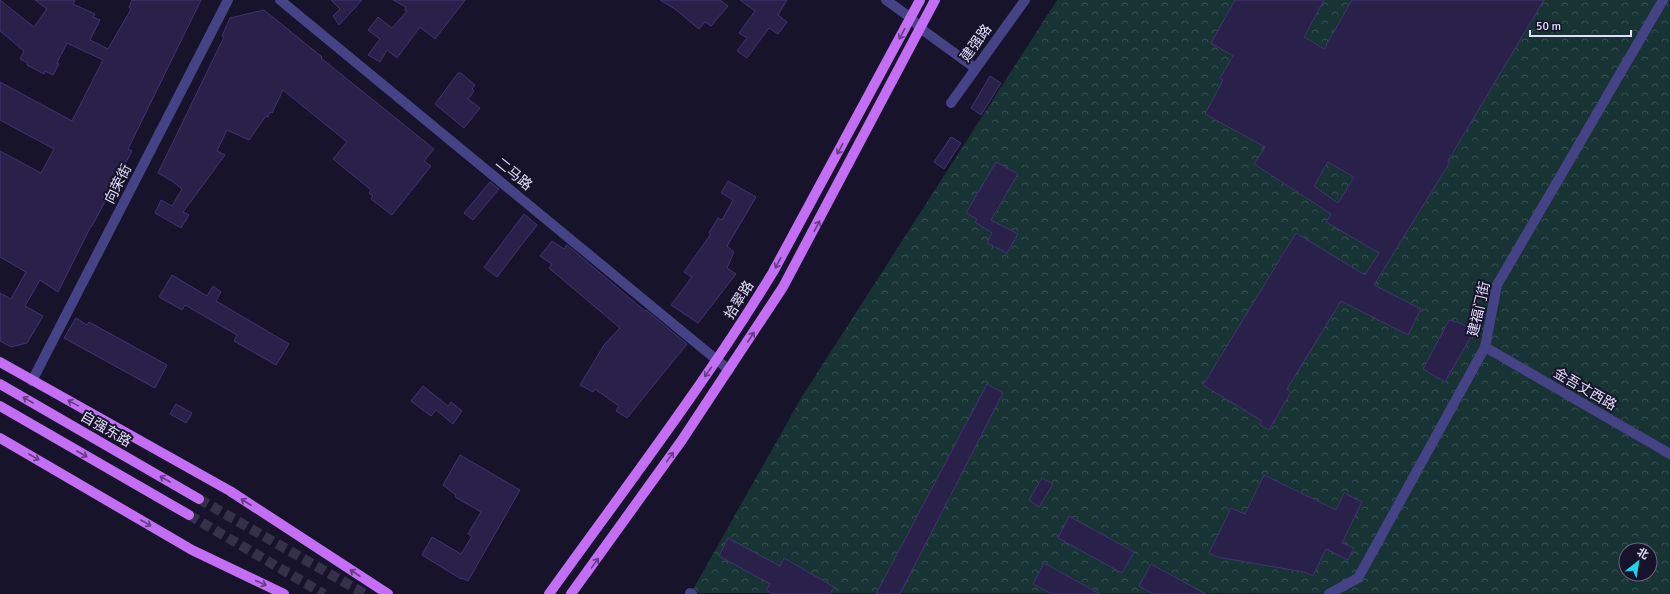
<svg xmlns="http://www.w3.org/2000/svg" width="1670" height="594" font-family="Signika,'Noto Sans SC',sans-serif">
	<style>
		.park { fill: url(#park-crowns); fill-rule: evenodd }
		.building { fill: #292149; stroke: #423473; fill-rule: evenodd }
		.lines { fill: none; stroke-linecap: round; stroke-linejoin: round }
		.major-tunnel { stroke: #35314a; stroke-width: 10; stroke-dasharray: 10 5; stroke-linecap: butt }
		.minor { stroke: #454285; stroke-width: 10 }
		.major { stroke: #c36ef4; stroke-width: 10 }
		.oneway { stroke: #643c85 }
		.labels { text-anchor: middle; dominant-baseline: central; stroke-width: 4; stroke-linejoin: round; paint-order: stroke }
		.street-label { font-size: 14px; fill: #e2defc; stroke: #17132a }
	</style>
	<defs>
		<pattern id="park-crowns" width="20" height="18" patternUnits="userSpaceOnUse"><rect width="20" height="18" fill="#173333"/><path d="M2 6a3 3 0 1 1 6 0M12 15a3 3 0 1 1 6 0" fill="none" stroke="#385051"/></pattern>
	</defs>
	<rect width="100%" height="100%" fill="#17132a"/>
	<!-- park -->
	<path class="park" d="M1057,0h613v594l-979,-1 110,-195zM1626,550h24v24h-24z"/>
	<!-- building -->
	<g class="building">
		<polygon points="0,0 34,27 47,9 35,0 75,0 73,4 95,14 93,17 100,20 90,40 108,49 131,9 129,7 132,0 201,0 128,149 132,151 92,226 91,226 58,292 40,280 25,306 43,316 27,343 11,347 0,341 0,293 11,299 26,272 0,257 0,151 41,173 54,149 0,120 0,82 72,121 103,60 67,43 57,63 59,64 53,75 45,71 44,74 27,65 28,63 20,59 24,51 0,31"/>
		<polygon points="331,0 362,0 339,25 333,16 340,9"/>
		<polygon points="393,0 465,0 435,39 420,27 397,58 387,50 380,62 368,55 380,39 368,30 378,17 392,28 407,11 405,10 406,7"/>
		<polygon points="660,0 720,0 728,6 711,26 705,22 699,29 675,9"/>
		<polygon points="740,0 787,0 778,15 787,22 778,34 769,28 747,58 737,51 747,38 739,33 755,11"/>
		<path d="M1235,0h89l-20,37 20,12 28,-49h192l-96,161 2,1 -76,123 47,24 -13,26 -67,-34 -54,88 4,3 -22,38 -10,-6 3,-3 -59,-36 93,-152 69,42 14,-22 -53,-31 5,-8 -77,-50 11,-17 -60,-33 18,-34 -3,-2 13,-22 -22,-13zM1328,162l26,15 -16,26 -24,-17z"/>
		<polygon points="264,10 322,57 321,58 434,149 424,161 431,166 392,215 371,199 373,196 369,193 371,190 333,159 347,142 283,90 272,113 270,112 268,117 266,116 249,140 227,130 217,151 225,155 183,212 189,215 181,228 155,213 161,200 172,206 182,189 172,181 158,173 224,37 222,36 230,18"/>
		<polygon points="458,73 461,73 475,85 472,89 474,91 468,99 480,108 464,128 435,104"/>
		<polygon points="990,76 1001,83 981,115 971,108"/>
		<polygon points="951,137 961,143 944,169 934,162"/>
		<polygon points="996,162 1018,174 991,220 1018,234 1007,253 987,243 992,233 975,222 977,219 966,213"/>
		<polygon points="728,181 756,197 727,246 734,252 727,268 736,274 698,323 671,305 692,277 684,272 711,234 709,233 718,218 722,220 733,200 721,193"/>
		<polygon points="490,182 499,189 473,220 464,213"/>
		<polygon points="524,214 537,225 497,277 484,267"/>
		<polygon points="552,241 564,249 567,245 645,311 646,310 687,344 627,418 616,411 619,406 595,389 593,392 580,385 604,345 620,328 549,268 552,264 540,256"/>
		<polygon points="172,275 207,296 213,286 221,292 216,301 289,344 276,365 234,341 237,335 185,305 182,310 159,297"/>
		<polygon points="76,318 87,325 89,322 167,365 155,388 64,338"/>
		<polygon points="1449,320 1460,323 1474,331 1445,382 1423,369"/>
		<polygon points="987,384 1003,393 900,594 876,594"/>
		<polygon points="423,386 448,406 451,402 462,411 453,424 436,410 431,416 411,401"/>
		<polygon points="176,404 192,413 186,423 170,414"/>
		<polygon points="460,455 520,490 468,581 462,578 461,579 422,555 432,537 461,554 472,536 468,534 481,512 455,497 456,495 443,485"/>
		<polygon points="1264,475 1336,510 1344,493 1362,502 1342,543 1354,548 1348,560 1326,549 1313,576 1304,572 1217,557 1209,553 1231,508 1245,514"/>
		<polygon points="1042,478 1053,484 1039,507 1029,500"/>
		<polygon points="1069,516 1134,552 1122,573 1058,538"/>
		<polygon points="728,538 780,566 784,558 834,587 830,594 773,594 766,590 770,584 719,556"/>
		<polygon points="1044,563 1100,594 1052,594 1033,584"/>
		<polygon points="1151,564 1206,594 1153,594 1139,586"/>
	</g>
	<g class="lines">
		<!-- major-tunnel -->
		<g class="major-tunnel">
			<polyline points="199,499 365,594"/>
			<polyline points="189,515 324,594"/>
		</g>
		<!-- minor -->
		<g class="minor">
			<polyline points="280,0 729,370"/>
			<polyline points="886,0 911,18 920,28 975,68"/>
			<polyline points="951,103 1025,0"/>
			<polyline points="1485,347 1670,454"/>
			<polyline points="32,381 228,0"/>
			<polyline points="690,593 692,594"/>
			<polyline points="1329,594 1358,578 1485,347 1497,285 1663,0"/>
		</g>
		<!-- major -->
		<g class="major">
			<polyline points="0,362 230,491 388,594"/>
			<polyline points="0,384 199,499"/>
			<polyline points="0,406 189,515"/>
			<polyline points="0,438 192,550 284,594"/>
			<path d="M549,594c76,-106 156,-210 224,-322l147,-272"/>
			<polyline points="571,594 682,440 783,287 935,0"/>
		</g>
	</g>
	<!-- one-way arrows -->
	<defs><path id="oneway-shaft" d="M-6 0H5M1.5-3L5.5 0L1.5 3" fill="none" stroke-width="1.6" stroke-linecap="round" stroke-linejoin="round"/></defs>
	<g class="oneway">
		<use href="#oneway-shaft" transform="translate(902 34) rotate(118)"/>
		<use href="#oneway-shaft" transform="translate(840 149) rotate(118)"/>
		<use href="#oneway-shaft" transform="translate(817 226) rotate(-62)"/>
		<use href="#oneway-shaft" transform="translate(778 263) rotate(118)"/>
		<use href="#oneway-shaft" transform="translate(751 337) rotate(-57)"/>
		<use href="#oneway-shaft" transform="translate(708 372) rotate(126)"/>
		<use href="#oneway-shaft" transform="translate(28 400) rotate(-150)"/>
		<use href="#oneway-shaft" transform="translate(73 403) rotate(-151)"/>
		<use href="#oneway-shaft" transform="translate(82 454) rotate(30)"/>
		<use href="#oneway-shaft" transform="translate(34 457) rotate(30)"/>
		<use href="#oneway-shaft" transform="translate(670 457) rotate(-55)"/>
		<use href="#oneway-shaft" transform="translate(165 479) rotate(-150)"/>
		<use href="#oneway-shaft" transform="translate(246 502) rotate(-147)"/>
		<use href="#oneway-shaft" transform="translate(146 523) rotate(30)"/>
		<use href="#oneway-shaft" transform="translate(595 563) rotate(-54)"/>
		<use href="#oneway-shaft" transform="translate(355 573) rotate(-147)"/>
		<use href="#oneway-shaft" transform="translate(261 583) rotate(25)"/>
	</g>
	<g class="labels">
		<!-- street labels -->
		<g class="street-label">
			<text transform="translate(976 43) rotate(-54)">建强路</text>
			<text transform="translate(514 174) rotate(39)">二马路</text>
			<text transform="translate(118 184) rotate(-63)">向荣街</text>
			<text transform="translate(739 300) rotate(-58)">拾翠路</text>
			<text transform="translate(1479 309) rotate(-77)">建福门街</text>
			<text transform="translate(1585 389) rotate(30)">金吾丈西路</text>
			<text transform="translate(106 429) rotate(30)">自强东路</text>
		</g>
	</g>
	<!-- north arrow -->
	<g transform="translate(1638 562) rotate(30)"><circle r="19" fill="#17132a" stroke="#68647e"/>
	<path d="M0-3L7 15L0 10L-7 15Z" fill="#1ad6ed"/>
	<text y="-6" font-size="11" font-weight="bold" text-anchor="middle" fill="#e2defc">北</text>
	</g>
	<!-- scale -->
	<path d="M1530 30v6h101v-6" fill="none" stroke="#e2defc" stroke-width="2"/>
	<text x="1536" y="30" font-size="12" fill="#e2defc" stroke="#17132a" stroke-width="3" paint-order="stroke">50 m</text>
</svg>
